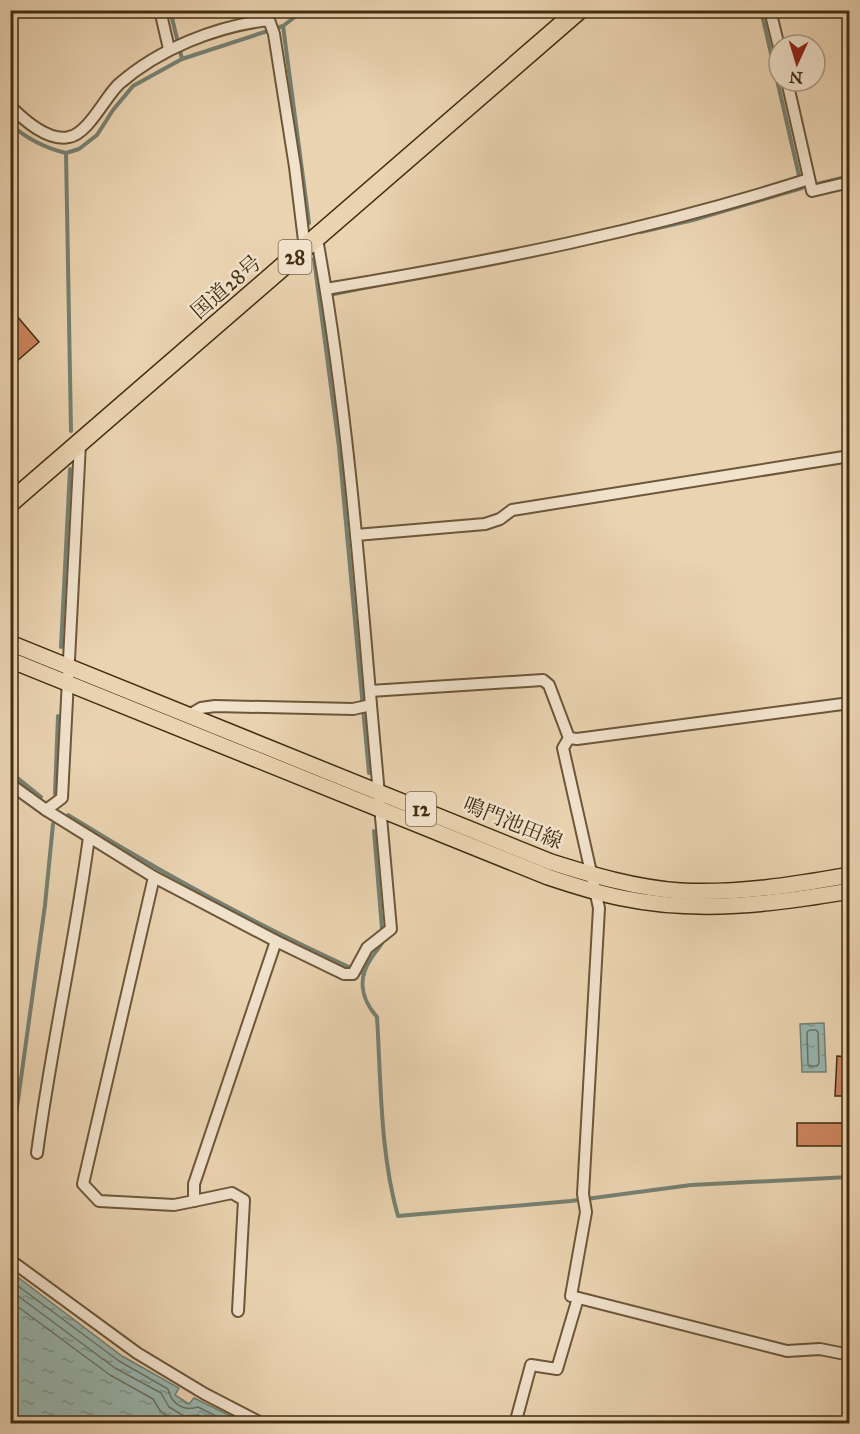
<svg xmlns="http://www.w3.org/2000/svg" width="860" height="1434" font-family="'IM FELL Great Primer','Noto Serif JP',serif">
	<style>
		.water { fill: url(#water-ripples); stroke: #768072; stroke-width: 1.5 }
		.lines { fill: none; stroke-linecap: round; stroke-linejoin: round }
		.shore { stroke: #6d7262; stroke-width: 1.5 }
		.stream { stroke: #768072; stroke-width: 4 }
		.building { fill: #cb855f; stroke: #422e11; stroke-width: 1.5 }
		.street-casing { stroke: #6c5739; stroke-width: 14 }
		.primary-casing { stroke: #422e11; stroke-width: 18 }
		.highway-casing { stroke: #422e11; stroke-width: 21 }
		.street { stroke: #f1e2cc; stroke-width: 10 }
		.primary { stroke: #ead3b1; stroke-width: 15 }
		.highway { stroke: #ead3b1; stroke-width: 18 }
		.labels { text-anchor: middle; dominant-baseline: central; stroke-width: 5; stroke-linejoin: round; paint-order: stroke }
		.shield { fill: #f1e2cc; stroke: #766449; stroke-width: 1.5 }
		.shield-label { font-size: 20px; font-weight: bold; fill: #422e11 }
		.street-label { font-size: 21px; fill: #422e11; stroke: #f1e2cc }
	</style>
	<defs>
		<pattern id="water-ripples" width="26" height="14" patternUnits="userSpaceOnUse" patternTransform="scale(1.5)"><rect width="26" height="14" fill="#98b7b2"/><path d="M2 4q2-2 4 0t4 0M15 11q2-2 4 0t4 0" fill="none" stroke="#7e958f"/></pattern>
	</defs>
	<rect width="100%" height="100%" fill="#ead3b1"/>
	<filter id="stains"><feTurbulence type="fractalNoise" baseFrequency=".00333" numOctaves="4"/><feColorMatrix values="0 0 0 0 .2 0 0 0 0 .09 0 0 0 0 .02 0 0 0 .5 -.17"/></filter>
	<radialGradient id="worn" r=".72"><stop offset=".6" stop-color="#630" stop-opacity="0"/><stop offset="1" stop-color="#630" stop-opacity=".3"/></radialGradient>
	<!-- water -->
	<g class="water">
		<polygon points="824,1023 826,1072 802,1072 800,1024"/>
		<polygon points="11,1272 122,1356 179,1388 175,1395 189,1404 194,1398 245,1423 11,1423"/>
	</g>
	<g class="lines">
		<!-- shore -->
		<g class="shore">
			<polygon points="810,1030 816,1030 818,1032 819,1063 817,1066 810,1066 808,1064 807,1032"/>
			<path d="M10,1280l109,81 49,28c3,14 15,23 30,18l34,17"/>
			<polyline points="10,1290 115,1368 161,1393 169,1407 184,1416 198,1415 215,1424"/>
			<polyline points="10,1301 110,1375 153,1399 161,1412 178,1424"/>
		</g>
		<!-- stream -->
		<g class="stream">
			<polyline points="170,10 182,59"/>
			<polyline points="761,10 800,180"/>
			<polyline points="283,26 304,10"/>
			<path d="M10,124c16,14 35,24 56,29l5,278"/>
			<polyline points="66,153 79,149 97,135 113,110 133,86 182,59 283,26 309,223"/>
			<polyline points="813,185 850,176"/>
			<polyline points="641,232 693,220 802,188"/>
			<polyline points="314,259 339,447 369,773"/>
			<polyline points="329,295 378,285"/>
			<polyline points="61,647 70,469"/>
			<polyline points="10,772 41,797"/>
			<polyline points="55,794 58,716"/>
			<path d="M68,815c95,59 194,113 296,159"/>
			<path d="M374,831l9,110c-3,6 -7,10 -11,16 -15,21 -11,42 5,60 4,64 3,137 21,199l173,-15 120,-16 159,-8"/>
			<polyline points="10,1158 45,905 53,824"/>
		</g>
	</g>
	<!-- building -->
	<g class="building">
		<polygon points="10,308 39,342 10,367"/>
		<polygon points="837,1056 849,1057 849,1096 835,1096"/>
		<rect x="797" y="1123" width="52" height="23"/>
	</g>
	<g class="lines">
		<!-- street casing -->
		<g class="street-casing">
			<g id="street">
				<polyline points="160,10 169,49"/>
				<polyline points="770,10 779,47"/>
				<polyline points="787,81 812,191 850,182"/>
				<path d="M10,106c14,14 38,36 59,31 19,-3 36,-40 50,-53 40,-35 97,-58 150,-64l5,14 21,133 10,82"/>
				<path d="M326,289c163,-27 325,-59 483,-110"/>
				<polyline points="356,535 485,524 500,519 512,510 850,456"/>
				<polyline points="370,691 543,680 549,685 569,738"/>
				<path d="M189,715l12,-7 14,-2 138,3 18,-4c-13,-156 -26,-312 -54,-466"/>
				<polyline points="569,738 563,748 599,908 583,1194 586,1212 571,1296 787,1351 820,1349 850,1355"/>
				<polyline points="569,738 577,739 850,703"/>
				<polyline points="10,784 46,810 154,877 83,1184 99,1201 174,1205 194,1201"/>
				<polyline points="46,810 62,798 80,443"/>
				<polyline points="154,877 276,941 344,974 353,974 367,948 391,929 371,705"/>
				<path d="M37,1153c14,-106 38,-210 52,-316"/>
				<polyline points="10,1260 137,1353 205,1394 263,1424"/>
				<polyline points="238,1311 244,1200 232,1193 194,1201 194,1184 276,941"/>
				<polyline points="515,1424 531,1365 557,1369 578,1298"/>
			</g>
		</g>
		<!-- primary casing -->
		<g class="primary-casing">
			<g id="primary">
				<path d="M10,643l541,219c41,13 85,26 129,29 57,3 114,-6 170,-16"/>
				<path d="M10,660l538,217c24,8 49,16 74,21 76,16 152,6 228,-7"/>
			</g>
		</g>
		<!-- highway casing -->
		<g class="highway-casing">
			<polyline id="highway" points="10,503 579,10"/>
		</g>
		<!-- street -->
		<use href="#street" class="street"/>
		<!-- primary -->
		<use href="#primary" class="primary"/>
		<!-- highway -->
		<use href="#highway" class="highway"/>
	</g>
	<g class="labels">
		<!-- shield labels -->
		<g class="shield">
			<rect x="278.5" y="240" width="33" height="34" rx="4.5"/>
			<rect x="406" y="792" width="30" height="34" rx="4.5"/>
		</g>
		<g class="shield-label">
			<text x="295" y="257">28</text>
			<text x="421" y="809">12</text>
		</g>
		<!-- street labels -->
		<g class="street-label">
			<text transform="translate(226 287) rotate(-41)">国道28号</text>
			<text transform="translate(513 823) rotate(22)">鳴門池田線</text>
		</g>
	</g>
	<!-- margin -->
	<rect width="860" height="1434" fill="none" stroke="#ead3b1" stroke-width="36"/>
	<rect x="12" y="12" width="836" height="1410" fill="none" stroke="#422e11" stroke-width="3"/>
	<rect x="18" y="18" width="824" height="1398" fill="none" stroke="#422e11" stroke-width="1.5"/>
	<!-- north arrow -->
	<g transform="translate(797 63) rotate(184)"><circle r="28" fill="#f1e2cc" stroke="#ab9a81" stroke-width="1.5"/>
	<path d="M0-4.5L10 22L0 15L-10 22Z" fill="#8f2418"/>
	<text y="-9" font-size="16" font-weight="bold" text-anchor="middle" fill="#422e11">N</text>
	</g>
	<rect width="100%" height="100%" filter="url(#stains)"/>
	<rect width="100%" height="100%" fill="url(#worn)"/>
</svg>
